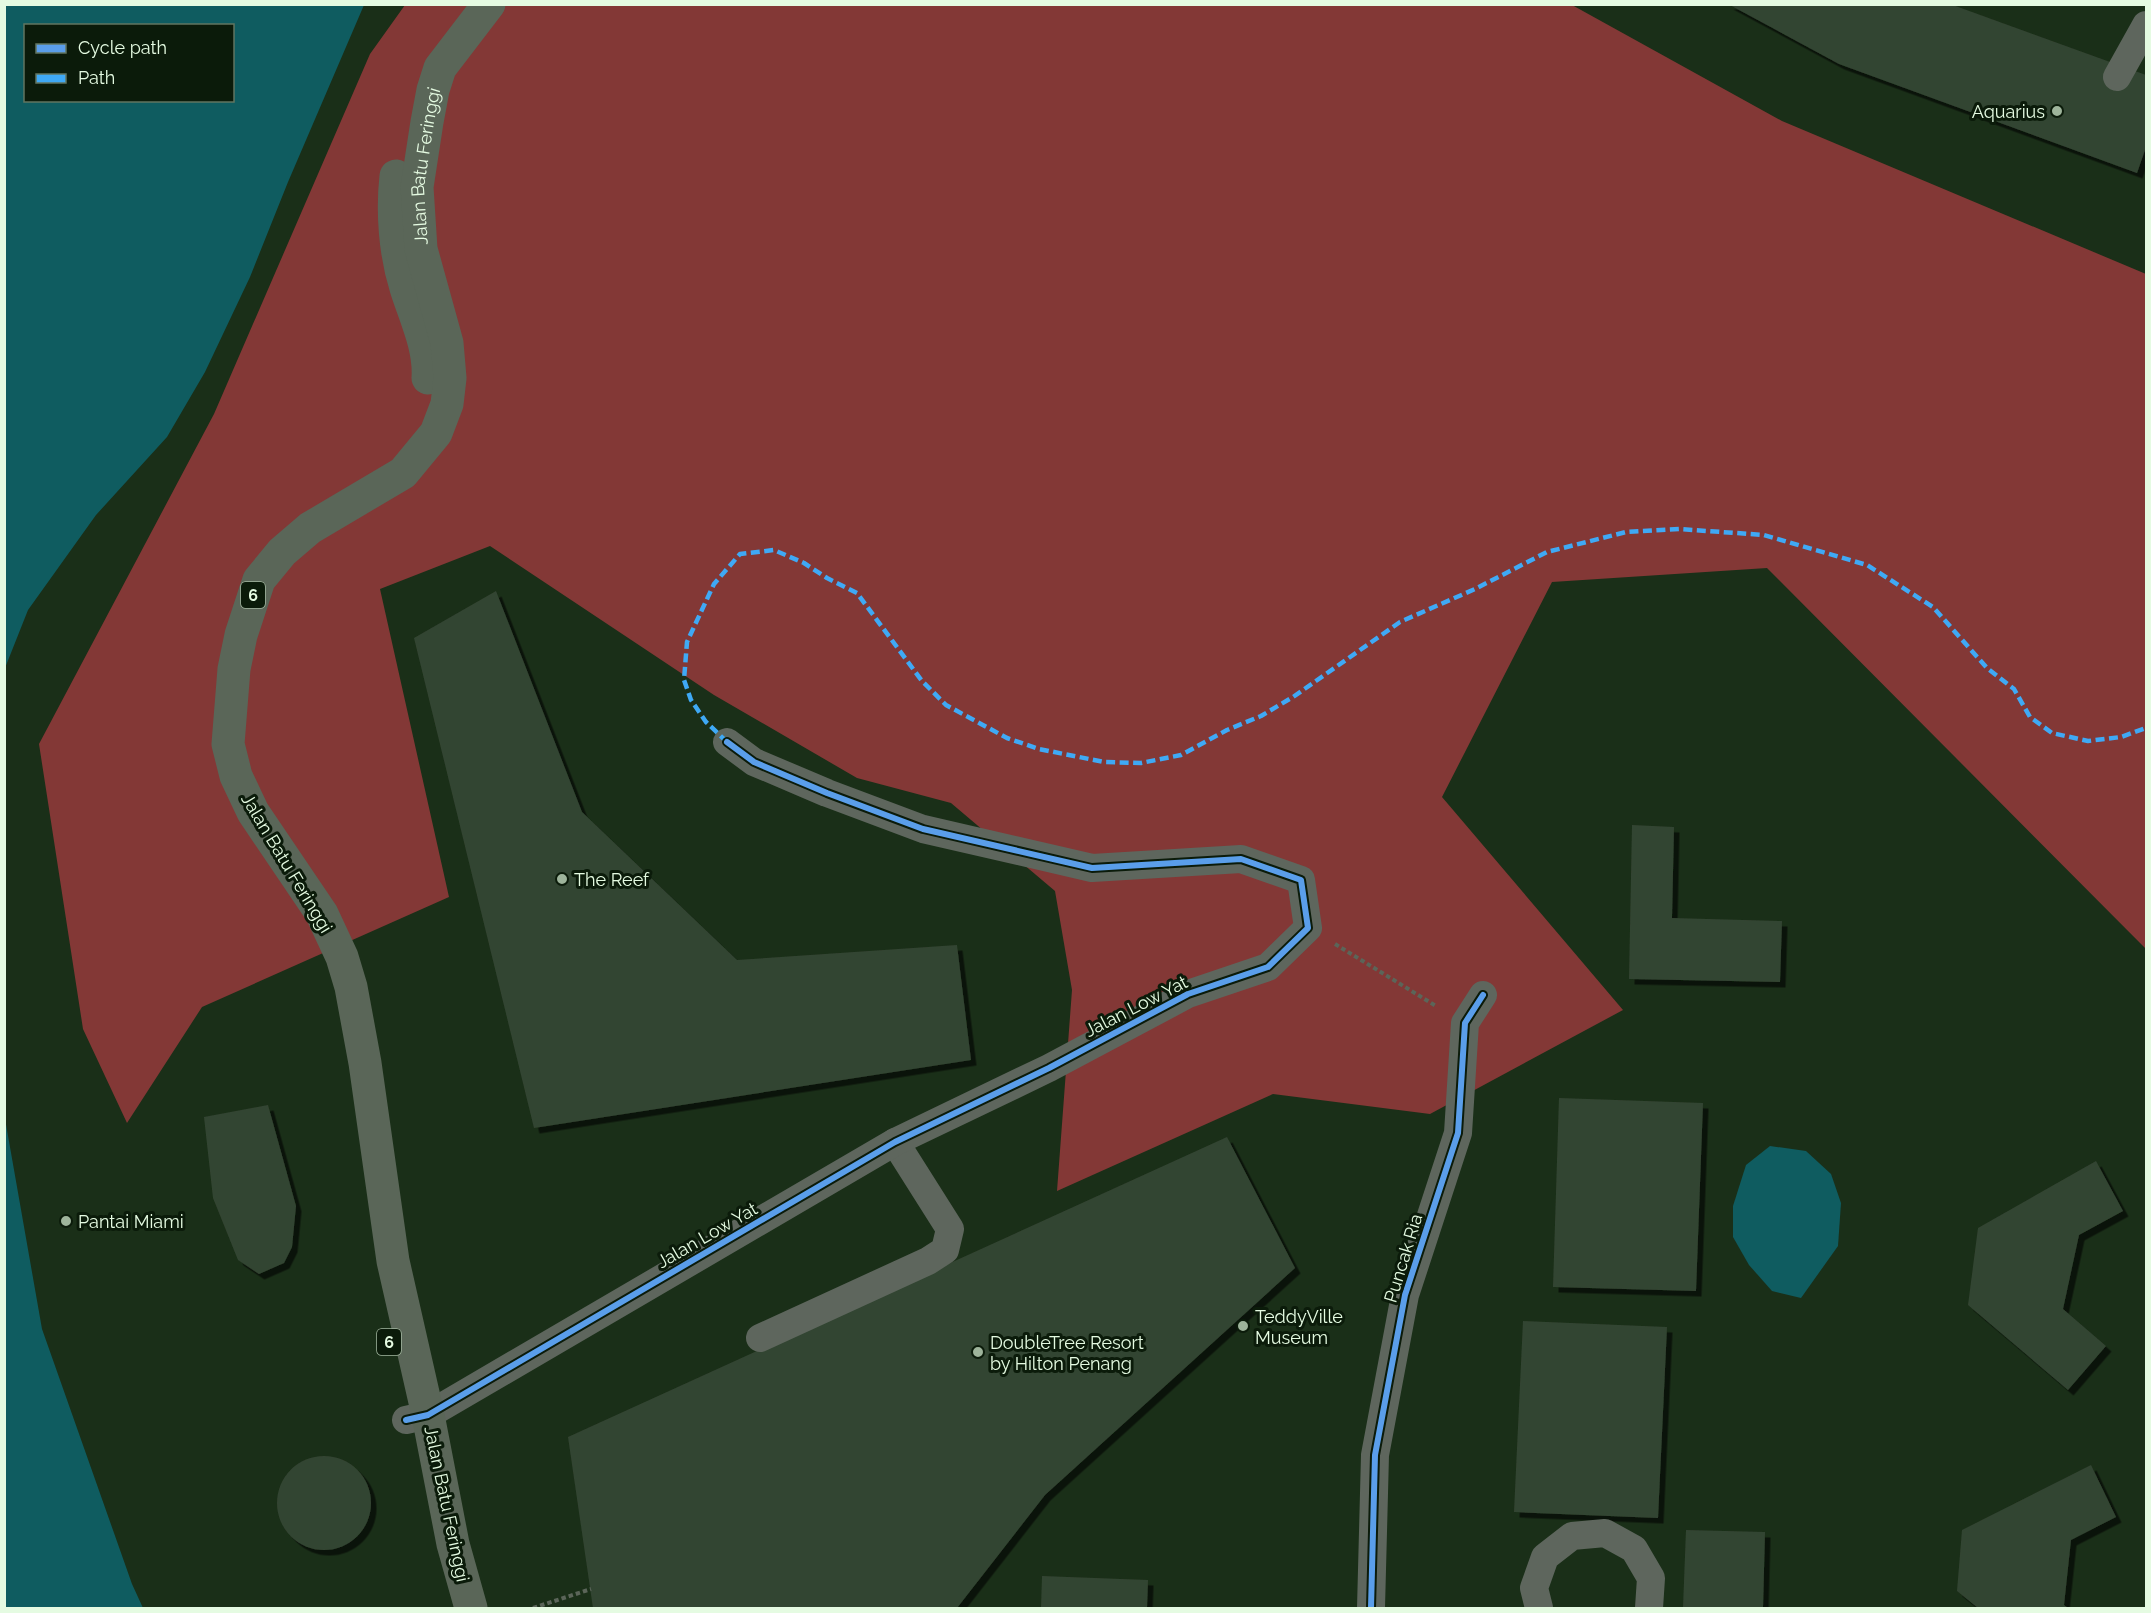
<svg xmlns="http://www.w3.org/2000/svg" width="2151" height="1613" font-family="Raleway,sans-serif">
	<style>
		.forest { fill: #833836 }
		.water { fill: #0f5c60; fill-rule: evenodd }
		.building { fill: #334432; filter: url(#shadow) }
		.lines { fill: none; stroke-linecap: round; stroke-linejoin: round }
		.path { stroke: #5b6559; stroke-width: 4; stroke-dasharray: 4.5 3; stroke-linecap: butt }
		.street { stroke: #5e665d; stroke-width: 28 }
		.primary { stroke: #5a6658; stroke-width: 33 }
		.quiet { stroke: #3fa9f5; stroke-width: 4.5; stroke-dasharray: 9 4.5; stroke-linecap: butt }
		.cycleway-casing { stroke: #0b1b0a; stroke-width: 10 }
		.cycleway { stroke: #5a9eea; stroke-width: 6 }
		.poi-dot { fill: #9eb49b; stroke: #0b1b0a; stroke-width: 2 }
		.labels { text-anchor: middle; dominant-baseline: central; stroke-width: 6; stroke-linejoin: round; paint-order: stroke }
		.shield { fill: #0b1b0a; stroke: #a4b8a1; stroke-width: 1.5 }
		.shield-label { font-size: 16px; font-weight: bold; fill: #e5fbe2 }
		.poi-label { font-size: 18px; fill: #e5fbe2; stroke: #0b1b0a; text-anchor: start }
		.street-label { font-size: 18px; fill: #e5fbe2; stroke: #0b1b0a }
	</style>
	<defs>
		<filter id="shadow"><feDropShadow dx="5.5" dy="5.5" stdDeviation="0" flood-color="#0009"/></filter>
	</defs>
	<rect width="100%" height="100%" fill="#1a2f18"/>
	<!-- forest -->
	<polygon class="forest" points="405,5 1572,5 1782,121 2146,274 2146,949 1767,568 1552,582 1442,797 1623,1010 1430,1114 1273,1094 1057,1191 1072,990 1055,891 951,803 857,778 714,695 490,546 380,589 449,897 202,1007 127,1123 83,1029 39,744 214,414 370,54"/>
	<!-- water -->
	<g class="water">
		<path d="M5,4l359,1 -76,177 -38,95 -45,95 -38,65 -71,78 -68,95 -23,58zM26,26h206v74h-206z"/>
		<polygon points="4,1113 42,1329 132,1584 143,1608 5,1608"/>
		<polygon points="1770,1146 1806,1151 1831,1174 1841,1203 1838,1246 1801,1298 1772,1291 1749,1265 1733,1237 1733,1206 1746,1165"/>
	</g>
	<!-- building -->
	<g class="building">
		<polygon points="1728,4 1950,4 2146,75 2146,147 2137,173 1839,64"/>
		<polygon points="496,591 582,812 737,960 957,945 971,1060 534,1128 414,638"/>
		<polygon points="1632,825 1674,827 1672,918 1782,921 1780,982 1629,979"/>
		<polygon points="1559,1098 1703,1103 1696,1291 1553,1287"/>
		<polygon points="268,1105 296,1206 292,1247 284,1263 259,1274 238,1260 213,1198 204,1117"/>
		<polygon points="1227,1137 1295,1268 1045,1495 957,1608 593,1608 568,1437"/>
		<polygon points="2096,1161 2123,1211 2079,1235 2063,1309 2106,1346 2068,1390 1968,1305 1978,1228"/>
		<polygon points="1523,1321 1667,1327 1658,1518 1514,1512"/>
		<circle cx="324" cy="1503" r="47"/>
		<polygon points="2091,1465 2116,1517 2071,1540 2064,1605 2068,1608 1978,1608 1957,1591 1962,1530"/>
		<polygon points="1686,1530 1765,1532 1763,1608 1683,1608"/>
		<polygon points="1042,1576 1148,1580 1147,1608 1041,1608"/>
	</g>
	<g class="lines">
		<!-- path -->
		<g class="path">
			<polyline points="1335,944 1436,1006"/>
			<polyline points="533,1608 591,1589"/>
		</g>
		<!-- street -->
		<g class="street">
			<polyline points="2117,77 2146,25"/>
			<polyline points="760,1338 928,1261 945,1250 950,1229 895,1142"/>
			<polyline points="406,1420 428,1415 895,1142 1049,1068 1188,994 1268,967 1308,928 1301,880 1241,859 1092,868 923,829 827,793 754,762 727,742"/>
			<polyline points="1371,1608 1375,1455 1405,1295 1458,1133 1465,1023 1483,995"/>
			<polyline points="1539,1608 1534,1588 1545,1557 1572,1536 1605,1533 1634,1549 1651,1578 1649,1608"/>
		</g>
		<!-- primary -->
		<g class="primary">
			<path d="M396,176c-4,36 -1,77 10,112 9,29 24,59 22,90"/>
			<path id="s1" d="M471,1608l-18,-64 -25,-129 -35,-154 -28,-198 -14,-76 -9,-30 -20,-43 -69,-102 -17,-36 -8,-32 6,-75 7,-34 18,-55 23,-28 28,-24 93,-55 33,-40 11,-29 3,-26 -3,-35 -26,-94 -4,-62 10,-65 6,-32 7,-22 49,-64"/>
		</g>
		<!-- quiet -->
		<polyline class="quiet" points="727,742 706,722 691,700 684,680 687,642 714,584 740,554 774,550 804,563 827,578 857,593 922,681 946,705 1007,738 1039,749 1104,762 1141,763 1181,755 1227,730 1261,716 1293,697 1400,622 1475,589 1547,552 1626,532 1679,529 1764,535 1867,565 1933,607 1987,668 2014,689 2030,717 2052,733 2088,741 2121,737 2146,728"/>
		<!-- cycleway casing -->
		<g class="cycleway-casing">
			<g id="cycleway">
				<polyline points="406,1420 428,1415 895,1142 1049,1068 1188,994 1268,967 1308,928 1301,880 1241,859 1092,868 923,829 827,793 754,762 727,742"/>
				<polyline points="1371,1608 1375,1455 1405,1295 1458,1133 1465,1023 1483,995"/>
			</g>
		</g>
		<!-- cycleway -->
		<use href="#cycleway" class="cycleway"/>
	</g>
	<!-- markers -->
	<g class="poi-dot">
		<circle cx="2057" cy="111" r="6"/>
		<circle cx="562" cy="879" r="6"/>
		<circle cx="66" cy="1221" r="6"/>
		<circle cx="1243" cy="1326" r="6"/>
		<circle cx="978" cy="1352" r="6"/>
	</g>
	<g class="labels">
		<!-- shield labels -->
		<g class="shield">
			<rect x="241" y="582" width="24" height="26" rx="4.5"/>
			<rect x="377" y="1329" width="24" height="26" rx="4.5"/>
		</g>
		<g class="shield-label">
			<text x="253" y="595">6</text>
			<text x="389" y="1342">6</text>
		</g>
		<!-- poi labels -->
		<g class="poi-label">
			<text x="2045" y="111" text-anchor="end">Aquarius</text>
			<text x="574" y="879">The Reef</text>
			<text x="78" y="1221">Pantai Miami</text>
			<text x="1255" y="1316">TeddyVille<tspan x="1255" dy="21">Museum</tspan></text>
			<text x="990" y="1342">DoubleTree Resort<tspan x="990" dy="21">by Hilton Penang</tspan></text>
		</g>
		<!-- street labels -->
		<g class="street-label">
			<text stroke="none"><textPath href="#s1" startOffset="1582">Jalan Batu Feringgi</textPath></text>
			<text transform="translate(287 863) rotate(59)">Jalan Batu Feringgi</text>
			<text transform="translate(1136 1006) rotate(-27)">Jalan Low Yat</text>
			<text transform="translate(707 1235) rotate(-30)">Jalan Low Yat</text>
			<text transform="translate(1403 1258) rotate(-73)">Puncak Ria</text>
			<text transform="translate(447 1504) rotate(78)">Jalan Batu Feringgi</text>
		</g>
	</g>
	<!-- border -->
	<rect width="2151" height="1613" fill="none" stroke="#e5fbe2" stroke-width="12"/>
	<!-- legend -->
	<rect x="24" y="24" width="210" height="78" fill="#0b1b0a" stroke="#627560" stroke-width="1.5"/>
	<rect x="36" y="44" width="30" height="9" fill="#5a9eea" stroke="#627560" stroke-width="1.5"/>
	<text x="78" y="54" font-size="18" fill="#e5fbe2">Cycle path</text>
	<rect x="36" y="74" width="30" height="9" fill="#3fa9f5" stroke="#627560" stroke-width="1.5"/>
	<text x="78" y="84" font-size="18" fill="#e5fbe2">Path</text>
</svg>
